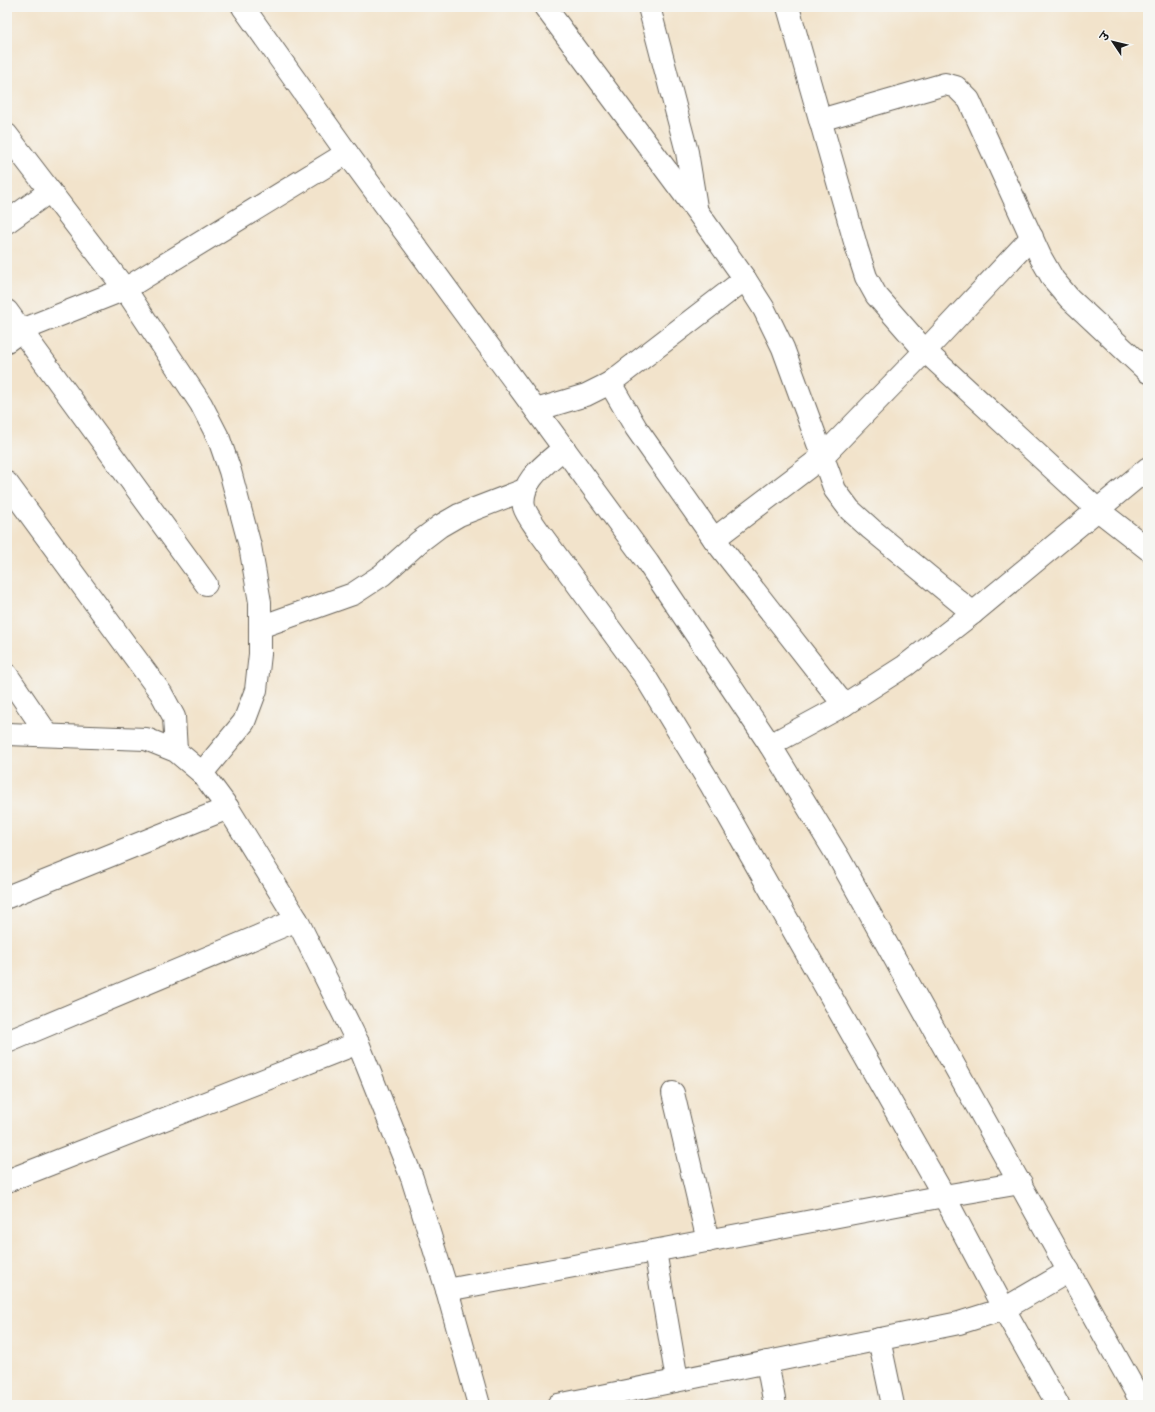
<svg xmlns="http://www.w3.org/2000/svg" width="1155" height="1412" font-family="Itim,'Playpen Sans Deva',sans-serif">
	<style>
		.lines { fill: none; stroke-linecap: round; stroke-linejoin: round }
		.minor-casing { stroke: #676259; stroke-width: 24 }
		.minor { stroke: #fff; stroke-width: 22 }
	</style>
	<rect width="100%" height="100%" fill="#f6f6f2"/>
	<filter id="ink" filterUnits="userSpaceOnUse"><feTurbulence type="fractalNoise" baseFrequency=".025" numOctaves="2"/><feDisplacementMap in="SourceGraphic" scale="8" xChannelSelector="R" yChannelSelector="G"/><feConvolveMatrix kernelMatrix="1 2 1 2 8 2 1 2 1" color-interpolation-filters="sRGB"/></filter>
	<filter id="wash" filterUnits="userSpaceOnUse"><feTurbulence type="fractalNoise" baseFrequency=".012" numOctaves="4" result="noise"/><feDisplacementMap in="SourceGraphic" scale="16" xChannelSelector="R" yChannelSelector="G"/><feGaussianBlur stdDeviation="0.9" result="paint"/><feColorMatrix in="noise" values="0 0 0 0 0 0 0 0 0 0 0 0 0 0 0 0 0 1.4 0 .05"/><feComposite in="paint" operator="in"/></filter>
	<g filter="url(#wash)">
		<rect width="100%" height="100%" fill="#f2e3cb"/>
	</g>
	<g filter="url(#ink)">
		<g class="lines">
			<!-- minor casing -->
			<g class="minor-casing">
				<g id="minor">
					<polyline points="243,7 347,153 648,563 770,745 840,860 1143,1405"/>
					<polyline points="545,7 696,210 745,279 764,309 783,348 835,490 850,510 871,529 973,613"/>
					<polyline points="649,7 687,152 696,207"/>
					<polyline points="788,7 857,249 866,277 876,295 925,351 1098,510 1148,549"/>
					<polyline points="820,120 945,84 956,87 969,100 1041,258 1053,279 1069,298 1148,372"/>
					<polyline points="7,135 125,289 201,404 219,439 230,471 250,546 260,602 260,654 256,690 244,722 202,773"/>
					<polyline points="7,222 50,191"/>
					<polyline points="7,311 206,584"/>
					<polyline points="7,341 22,330 125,289 347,153"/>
					<polyline points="610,383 636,428 714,539 844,705"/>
					<polyline points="536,410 586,395 610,383 745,279"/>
					<path d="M564,448c-17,15 -45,33 -40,59 2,7 9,16 13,22l109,149 65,107 233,411 60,113 54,96"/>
					<polyline points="7,483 161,693 174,717 176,751"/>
					<polyline points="714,539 822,457 925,351 1032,237"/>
					<polyline points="260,627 353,594 382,575 419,542 440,526 459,515 524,490"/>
					<polyline points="7,675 48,735"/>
					<polyline points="7,734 146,739 176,751 202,773 228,808 297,920 358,1043 412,1178 447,1290 479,1405"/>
					<polyline points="770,745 844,705 905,666 973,613 1148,468"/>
					<polyline points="7,897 228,808"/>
					<polyline points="7,1042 297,920"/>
					<polyline points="673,1093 708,1241"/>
					<polyline points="7,1181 358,1043"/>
					<polyline points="655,1251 677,1380"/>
					<polyline points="447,1290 944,1196 1021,1183"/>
					<polyline points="879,1339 893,1405"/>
					<polyline points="767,1362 775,1405"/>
					<polyline points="558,1405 959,1323 1004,1309 1069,1271"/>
				</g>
			</g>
			<!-- minor -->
			<use href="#minor" class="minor"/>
		</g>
	</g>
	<!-- margin -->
	<rect width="1155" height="1412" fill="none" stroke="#f6f6f2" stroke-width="24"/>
	<!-- north arrow -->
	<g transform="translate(1113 42) rotate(305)" stroke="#f6f6f2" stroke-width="3" paint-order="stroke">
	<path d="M0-3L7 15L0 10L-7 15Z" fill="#1c1c1c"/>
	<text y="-6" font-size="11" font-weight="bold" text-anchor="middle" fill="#1c1c1c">उ</text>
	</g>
</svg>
